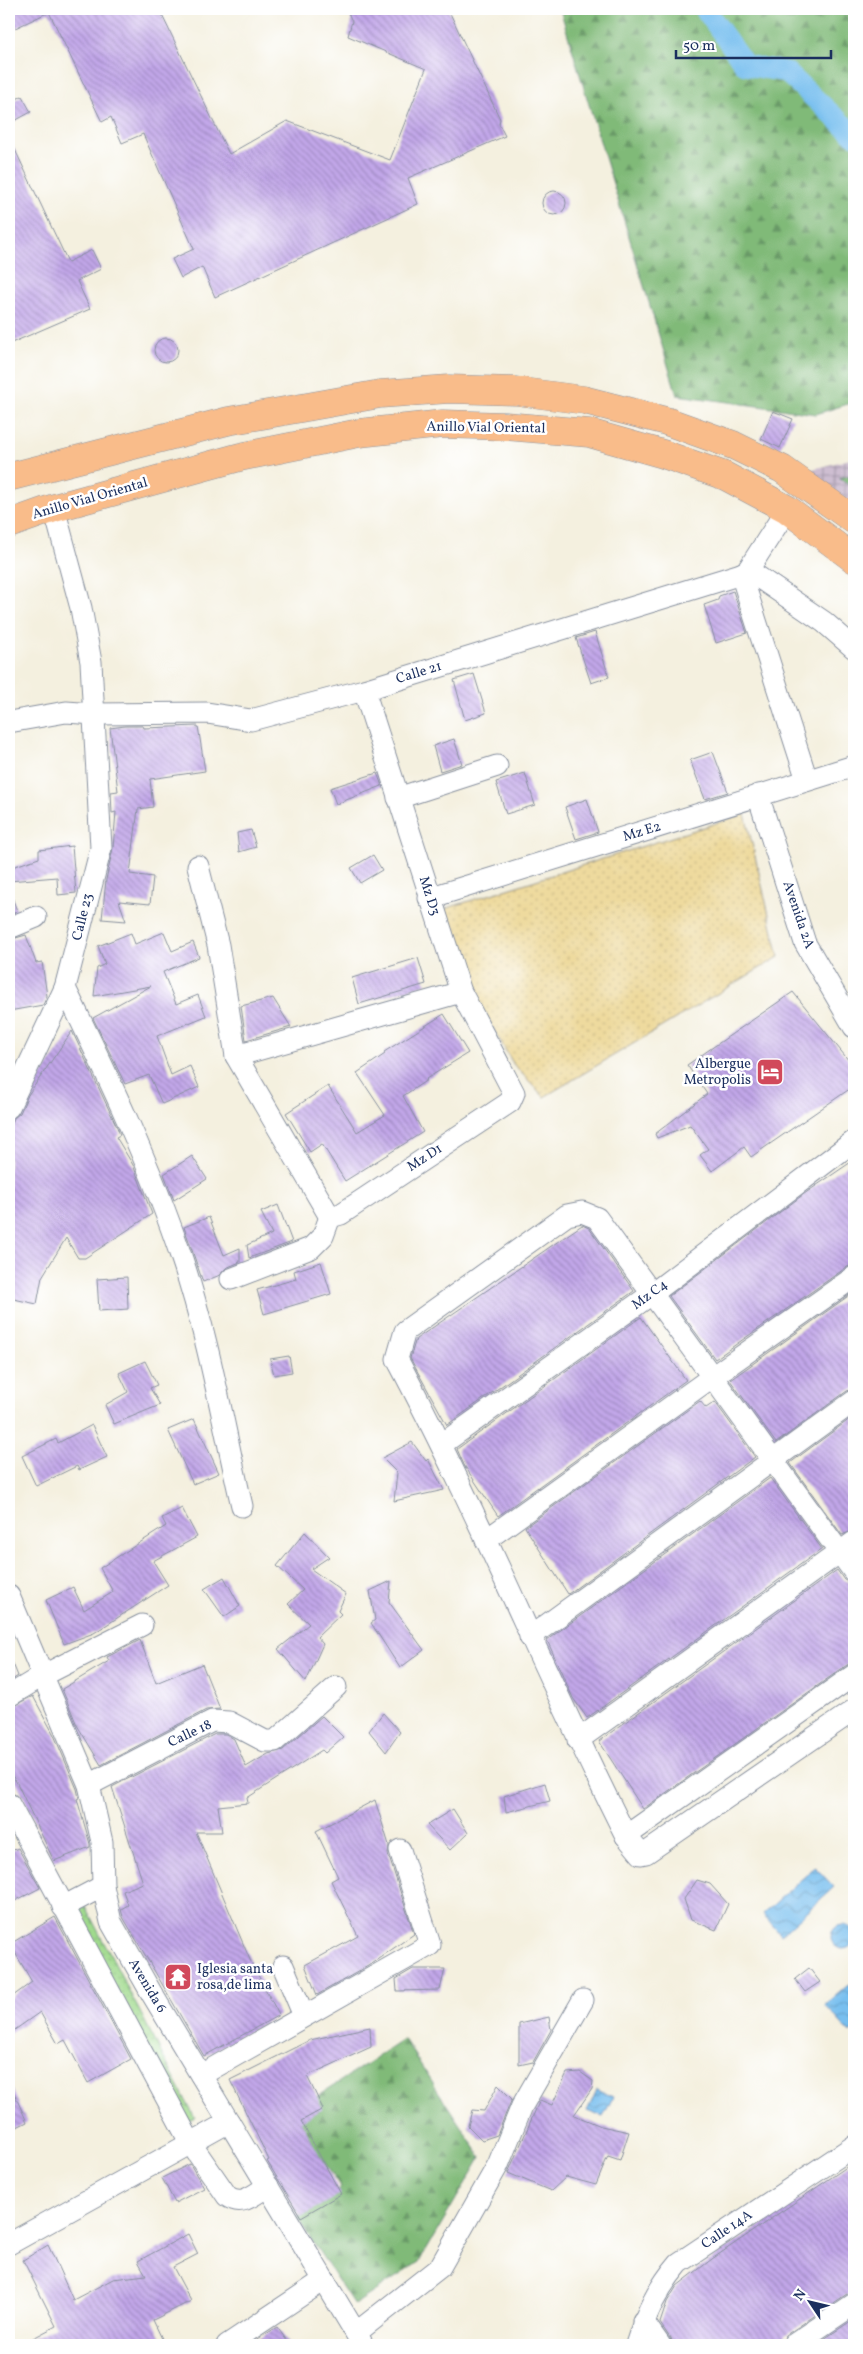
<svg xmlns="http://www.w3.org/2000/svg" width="863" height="2354" font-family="Vollkorn,serif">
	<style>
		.industrial { fill: url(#industrial-grid) }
		.green { fill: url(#green-dots); stroke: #5e8476 }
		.forest { fill: url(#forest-firs); stroke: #4e746b }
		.sand { fill: url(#sand-dots); stroke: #84847e }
		.water { fill: url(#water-waves); stroke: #4a77a6 }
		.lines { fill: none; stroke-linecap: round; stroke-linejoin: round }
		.canal { stroke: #78bfef; stroke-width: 21 }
		.building { fill: url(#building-back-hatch) }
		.minor-casing { stroke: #88909e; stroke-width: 23 }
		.highway-casing { stroke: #88909e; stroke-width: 29 }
		.minor { stroke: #fff; stroke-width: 21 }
		.highway { stroke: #f9bc8a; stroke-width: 28 }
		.labels { text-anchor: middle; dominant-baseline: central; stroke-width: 5; stroke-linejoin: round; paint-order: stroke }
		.street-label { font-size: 14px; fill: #1b2f5e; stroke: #fff }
		.poi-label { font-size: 14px; fill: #1b2f5e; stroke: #fff; text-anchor: end }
	</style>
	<defs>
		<pattern id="industrial-grid" width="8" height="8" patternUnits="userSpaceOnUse" patternTransform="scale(1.25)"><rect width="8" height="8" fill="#cebed1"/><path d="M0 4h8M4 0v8" fill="none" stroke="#a69bad"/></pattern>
		<pattern id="green-dots" width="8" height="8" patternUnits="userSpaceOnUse" patternTransform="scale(1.25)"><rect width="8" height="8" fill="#a0da8d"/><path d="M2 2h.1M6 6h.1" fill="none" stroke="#89bb7c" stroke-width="1.8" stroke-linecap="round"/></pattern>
		<pattern id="forest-firs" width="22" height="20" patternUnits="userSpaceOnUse" patternTransform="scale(1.25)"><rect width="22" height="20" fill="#80ba78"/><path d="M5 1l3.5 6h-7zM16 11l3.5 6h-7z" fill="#689866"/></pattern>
		<pattern id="sand-dots" width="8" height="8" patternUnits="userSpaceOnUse" patternTransform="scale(1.25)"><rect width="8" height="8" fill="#eeda9e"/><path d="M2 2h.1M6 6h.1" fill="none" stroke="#ccbb8a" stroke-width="1.8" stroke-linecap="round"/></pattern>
		<pattern id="water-waves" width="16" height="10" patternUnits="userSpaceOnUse" patternTransform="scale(1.25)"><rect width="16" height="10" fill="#78bfef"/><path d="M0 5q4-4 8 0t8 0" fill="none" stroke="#629cc5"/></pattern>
		<pattern id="building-back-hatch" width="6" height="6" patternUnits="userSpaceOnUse" patternTransform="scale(1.25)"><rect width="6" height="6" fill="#c2a7e9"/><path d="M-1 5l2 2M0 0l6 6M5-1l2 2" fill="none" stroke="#9d88c0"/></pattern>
	</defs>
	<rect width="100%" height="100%" fill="#fff"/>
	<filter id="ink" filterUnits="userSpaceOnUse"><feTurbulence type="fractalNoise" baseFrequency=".02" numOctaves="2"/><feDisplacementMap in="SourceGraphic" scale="10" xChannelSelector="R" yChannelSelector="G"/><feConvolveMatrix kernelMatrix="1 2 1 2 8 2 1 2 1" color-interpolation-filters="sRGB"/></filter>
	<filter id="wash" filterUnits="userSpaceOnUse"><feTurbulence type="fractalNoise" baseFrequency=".0096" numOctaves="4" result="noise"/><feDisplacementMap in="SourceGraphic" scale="20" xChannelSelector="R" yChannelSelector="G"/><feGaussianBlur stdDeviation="1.12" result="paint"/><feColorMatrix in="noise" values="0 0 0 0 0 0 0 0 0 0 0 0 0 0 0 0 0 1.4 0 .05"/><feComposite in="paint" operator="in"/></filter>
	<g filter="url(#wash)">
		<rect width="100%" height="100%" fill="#f4f0df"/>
		<!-- industrial -->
		<polygon class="industrial" points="854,458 854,507 802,472"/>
		<!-- green -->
		<polygon class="green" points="85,1906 195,2118 183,2125 73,1912"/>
		<!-- forest -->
		<g class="forest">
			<polygon points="560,9 854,9 854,402 816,414 677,395"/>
			<polygon points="854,475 854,488 839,478"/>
			<polygon points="404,2039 481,2157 419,2262 354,2305 297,2218 341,2188 292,2113"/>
		</g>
		<!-- sand -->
		<polygon class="sand" points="745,814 779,957 544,1097 514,1065 466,982 444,909"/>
		<!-- water -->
		<g class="water">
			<polygon points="815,1867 834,1887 781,1935 763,1914"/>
			<circle cx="843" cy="1937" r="12"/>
			<polygon points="854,1980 854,2029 850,2033 825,2005"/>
			<polygon points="597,2090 613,2097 603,2117 587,2111"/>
		</g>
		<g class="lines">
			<!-- canal -->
			<polyline class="canal" points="705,9 745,65 786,72 854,135"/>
		</g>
		<g id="blocks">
			<!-- building -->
			<g class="building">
				<polygon points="9,9 159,9 229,154 287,121 390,160 426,69 348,36 352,21 346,9 448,9 500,119 499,124 505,136 408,178 418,204 215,297 202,267 181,278 172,259 194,249 143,134 122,143 111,117 102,122 49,12 9,31"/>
				<polygon points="22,96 31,112 9,124 9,103"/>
				<polygon points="9,137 68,262 92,250 101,269 77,281 90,309 9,344"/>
				<circle cx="554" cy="203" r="12"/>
				<circle cx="166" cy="350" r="12"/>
				<polygon points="773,411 793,419 780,448 761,439"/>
				<polygon points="733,591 747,633 716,643 704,605 718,600 719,596"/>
				<polygon points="595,632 609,677 591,683 576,638"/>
				<polygon points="474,674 486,713 465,720 454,680"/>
				<polygon points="125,726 143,726 144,728 198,726 205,771 150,779 153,807 138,809 130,874 153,877 150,904 119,901 126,921 102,919 106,880 113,848 116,812 112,813 111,792 118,791 110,728"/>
				<polygon points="454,739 462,764 440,771 433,746"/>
				<polygon points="713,752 728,792 705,799 690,760"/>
				<polygon points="377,773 382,786 336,804 330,788"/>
				<polygon points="525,773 535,805 506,814 496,782"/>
				<polygon points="587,799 598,832 576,839 565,807"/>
				<polygon points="251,830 256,847 239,852 237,833"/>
				<polygon points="72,846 76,893 58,895 57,877 9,881 9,868 39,858 39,850"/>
				<polygon points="373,855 382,870 360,883 351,868"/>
				<polygon points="11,894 17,911 9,915 9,895"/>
				<polygon points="164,932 172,951 193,942 199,957 163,972 176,1004 198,995 206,1016 157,1036 171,1075 190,1066 199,1087 162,1104 149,1075 125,1084 93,1018 151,986 94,996 97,968 105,964 98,946 131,933 135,944"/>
				<polygon points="26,935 36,963 42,962 47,996 43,1005 9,1011 9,940"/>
				<polygon points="418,958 426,984 359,1004 352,978"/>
				<polygon points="793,992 854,1067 854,1086 751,1157 744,1147 712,1171 700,1155 708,1149 690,1125 657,1138 655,1134 707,1094 687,1065"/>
				<polygon points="273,998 291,1027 246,1040 241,1006"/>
				<polygon points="444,1014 468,1053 426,1079 427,1080 403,1096 423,1132 345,1181 322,1144 310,1152 286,1113 328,1086 357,1132 385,1115 357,1073 385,1054 384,1052"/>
				<polygon points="72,1031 117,1127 120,1135 116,1137 133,1165 152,1214 85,1258 78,1258 66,1238 42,1277 37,1304 9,1298 9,1130 14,1118 20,1113 28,1095"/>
				<polygon points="192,1156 207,1179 174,1200 164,1174"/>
				<polygon points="854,1160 854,1265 847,1267 715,1359 669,1296 804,1194"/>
				<polygon points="278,1205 292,1242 249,1258 247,1245 272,1234 261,1212"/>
				<polygon points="209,1217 224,1255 240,1248 240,1262 226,1268 220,1275 203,1282 184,1227"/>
				<polygon points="582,1225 589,1228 634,1291 447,1425 410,1358 416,1339"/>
				<polygon points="321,1262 331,1294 264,1314 257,1290 296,1279 294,1271"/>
				<polygon points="127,1277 128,1309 99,1311 97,1279"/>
				<polygon points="854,1292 854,1389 847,1391 776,1443 730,1380"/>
				<polygon points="641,1317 686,1380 498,1516 464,1465 457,1449"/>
				<polygon points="289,1356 292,1372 274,1375 270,1359"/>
				<polygon points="145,1361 157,1385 150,1388 160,1405 114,1424 105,1405 128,1392 119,1373"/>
				<polygon points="700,1401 706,1408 715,1402 755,1457 568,1594 525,1527"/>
				<polygon points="854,1416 854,1530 842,1535 790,1463"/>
				<polygon points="194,1419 219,1473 193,1484 168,1430"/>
				<polygon points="92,1425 107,1457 79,1470 77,1466 36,1486 22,1456 56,1439 58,1443"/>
				<polygon points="412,1442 426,1461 428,1459 444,1490 394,1501 397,1473 382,1458"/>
				<polygon points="770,1478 822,1549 587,1718 573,1698 547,1640"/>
				<polygon points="182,1508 197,1537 153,1561 168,1585 94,1633 64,1644 46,1600 73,1587 84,1610 113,1592 100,1568 166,1526 162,1518"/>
				<polygon points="305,1532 329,1557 311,1569 346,1594 338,1611 341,1614 317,1637 323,1644 306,1682 278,1649 309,1624 288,1604 303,1590 277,1566"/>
				<polygon points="837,1570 844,1580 854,1584 854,1663 847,1665 643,1809 599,1741"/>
				<polygon points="224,1577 240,1606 224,1617 204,1589"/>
				<polygon points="391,1581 389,1602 424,1650 400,1668 371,1623 375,1620 370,1591"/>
				<polygon points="140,1640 156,1683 202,1664 220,1709 206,1710 101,1765 77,1725 62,1689 109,1661 107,1657"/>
				<polygon points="9,1654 18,1676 9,1682"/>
				<polygon points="33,1696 54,1735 77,1789 79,1798 77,1799 90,1844 90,1847 54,1861 17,1783 9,1771 9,1708"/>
				<polygon points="383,1713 400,1732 386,1752 369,1731"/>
				<polygon points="322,1716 343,1737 325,1753 322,1750 247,1798 248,1803 218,1806 222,1832 196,1832 250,1960 279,2015 204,2056 123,1917 121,1909 128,1905 123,1891 143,1883 112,1787 215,1734 226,1734 234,1739 246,1767 268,1754 283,1750"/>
				<polygon points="545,1783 550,1801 506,1812 504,1796"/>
				<polygon points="375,1800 389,1845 388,1854 414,1934 368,1966 317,1995 305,1965 358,1936 331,1881 338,1877 316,1831"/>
				<polygon points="453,1809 468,1833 450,1850 427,1825"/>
				<polygon points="18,1848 40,1888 9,1904 9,1852"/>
				<polygon points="697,1880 710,1884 728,1904 716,1930 691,1920 684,1899"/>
				<polygon points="55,1917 131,2059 88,2083 65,2040 58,2044 40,2012 9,2034 9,1999 32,1982 10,1944"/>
				<polygon points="809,1968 820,1982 805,1992 795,1979"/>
				<polygon points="413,1969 445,1969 440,1990 397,1991 396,1979"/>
				<polygon points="549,2017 551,2030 533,2062 519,2065 519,2024"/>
				<polygon points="370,2027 371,2047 307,2076 323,2109 301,2121 341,2194 301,2217 267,2161 269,2160 230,2080 310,2040"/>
				<polygon points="580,2072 593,2081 592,2089 574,2115 601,2126 629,2132 620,2160 608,2156 596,2185 566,2177 551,2191 508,2173 540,2100 552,2105 567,2073"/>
				<polygon points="9,2082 27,2122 9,2131"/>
				<polygon points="498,2085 512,2099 497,2135 482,2140 468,2126 472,2110 484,2111"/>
				<polygon points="854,2162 854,2292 847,2294 786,2335 781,2345 672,2345 670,2338 660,2323 667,2302 677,2286 712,2259"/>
				<polygon points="190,2164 204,2188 175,2203 162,2178"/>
				<polygon points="188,2234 198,2254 173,2267 191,2301 153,2320 165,2345 20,2345 56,2326 23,2260 48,2245 73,2300 113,2279 146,2275 138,2261"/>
				<polygon points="854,2319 854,2345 815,2345"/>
				<polygon points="277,2327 290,2345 249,2345"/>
			</g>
		</g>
	</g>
	<g filter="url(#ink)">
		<use href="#blocks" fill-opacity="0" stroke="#88909e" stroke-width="1"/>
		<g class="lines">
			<!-- minor casing -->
			<g class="minor-casing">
				<g id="minor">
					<polyline points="748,570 824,622 854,648"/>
					<polyline points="741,574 807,780"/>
					<polyline points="9,722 66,712 95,714 207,713 251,720 364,690 741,574 748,570 787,509"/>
					<polyline points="758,795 805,943 854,1027"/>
					<polyline points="398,798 497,766"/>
					<polyline points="198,866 218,945 236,1056 330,1217"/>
					<polyline points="429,898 854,766"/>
					<polyline points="9,928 36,917"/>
					<path d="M65,988c43,88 86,178 117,271 27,80 41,165 60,247"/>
					<polyline points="236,1056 461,992"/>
					<polyline points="9,1107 65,988 101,848 91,662 81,608 54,508"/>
					<polyline points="330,1217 341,1214 510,1102 514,1093 461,992 364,690"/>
					<polyline points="231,1279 311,1248 323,1236 330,1217"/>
					<polyline points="442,1444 653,1293 854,1141"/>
					<polyline points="486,1540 712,1377 854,1277"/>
					<path d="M854,1572l-257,-354 -15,-6 -15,3 -162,116 -8,28c83,156 149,319 229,477l15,18 5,-1 208,-143"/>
					<polyline points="9,1596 89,1785 102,1842 103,1886 111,1922 152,1994 363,2345"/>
					<polyline points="530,1637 854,1401"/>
					<polyline points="9,1696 42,1676 142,1625"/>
					<polyline points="578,1740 854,1542"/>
					<polyline points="89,1785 212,1721 229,1722 265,1741 275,1741 336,1687"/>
					<path d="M9,1804l182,340 36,52c15,11 26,-1 41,-10"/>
					<polyline points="626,1836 854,1675"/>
					<polyline points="63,1907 103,1886"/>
					<polyline points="283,1966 304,2016"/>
					<polyline points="201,2075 430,1945 400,1850"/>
					<polyline points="9,2244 229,2122"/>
					<polyline points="643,2321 660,2345"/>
					<polyline points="356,2333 440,2267 498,2165 522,2106 583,2000"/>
					<polyline points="227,2345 324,2280"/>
					<path d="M636,2345c10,-32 21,-56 43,-82l175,-117"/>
					<polyline points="793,2345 854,2304"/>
				</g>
			</g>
			<!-- highway casing -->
			<g class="highway-casing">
				<g id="highway">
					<polyline points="9,477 228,421 380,394 449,389 516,391 584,400 666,421 733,445 782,469 854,520"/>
					<polyline points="9,524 54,508 240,457 359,433 443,424 505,426 589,433 663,454 725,476 787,509 854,559"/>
				</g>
			</g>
			<!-- minor -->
			<use href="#minor" class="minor"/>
			<!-- highway -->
			<use href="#highway" class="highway"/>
		</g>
	</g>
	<!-- icons -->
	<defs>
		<g id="hotel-square" transform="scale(1.4375)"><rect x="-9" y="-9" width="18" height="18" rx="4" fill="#d1495b" stroke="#fff"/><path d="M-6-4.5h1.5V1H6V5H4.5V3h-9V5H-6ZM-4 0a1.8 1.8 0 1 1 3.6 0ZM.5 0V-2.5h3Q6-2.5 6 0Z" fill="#fff"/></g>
		<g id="temple-square" transform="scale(1.4375)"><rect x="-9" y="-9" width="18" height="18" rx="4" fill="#d1495b" stroke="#fff"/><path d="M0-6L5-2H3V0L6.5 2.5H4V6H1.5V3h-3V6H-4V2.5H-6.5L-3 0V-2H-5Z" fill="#fff"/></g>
	</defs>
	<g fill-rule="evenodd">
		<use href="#hotel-square" x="770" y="1072"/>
		<use href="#temple-square" x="178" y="1977"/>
	</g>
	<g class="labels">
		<!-- street labels -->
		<g class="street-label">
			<text transform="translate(486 428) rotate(1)">Anillo Vial Oriental</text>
			<text transform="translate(90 499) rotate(-16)">Anillo Vial Oriental</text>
			<text transform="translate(419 673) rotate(-17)">Calle 21</text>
			<text transform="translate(642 832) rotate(-17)">Mz E2</text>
			<text transform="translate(429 896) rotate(72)">Mz D3</text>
			<text transform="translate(798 915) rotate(71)">Avenida 2A</text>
			<text transform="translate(83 917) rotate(-76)">Calle 23</text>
			<text transform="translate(425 1158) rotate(-33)">Mz D1</text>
			<text transform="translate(650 1295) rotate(-36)">Mz C4</text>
			<text transform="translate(190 1734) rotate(-25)">Calle 18</text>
			<text transform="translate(147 1986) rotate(59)">Avenida 6</text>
			<text transform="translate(727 2230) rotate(-34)">Calle 14A</text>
		</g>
		<!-- poi labels -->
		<g class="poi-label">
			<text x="751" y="1064">Albergue<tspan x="751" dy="16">Metropolis</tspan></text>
			<text x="197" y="1969" text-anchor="start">Iglesia santa<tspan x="197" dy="16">rosa,de lima</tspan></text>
		</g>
	</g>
	<!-- margin -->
	<rect width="863" height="2354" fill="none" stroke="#fff" stroke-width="30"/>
	<!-- north arrow -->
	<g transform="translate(810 2302) rotate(305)" stroke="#ffffff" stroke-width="4" paint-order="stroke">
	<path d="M0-4L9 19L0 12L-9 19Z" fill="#1b2f5e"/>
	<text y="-8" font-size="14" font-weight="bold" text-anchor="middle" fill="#1b2f5e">N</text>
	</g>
	<!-- scale -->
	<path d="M676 50v8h155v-8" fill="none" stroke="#1b2f5e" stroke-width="2.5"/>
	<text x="683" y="50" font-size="15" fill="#1b2f5e" stroke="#ffffff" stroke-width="4" paint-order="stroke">50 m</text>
</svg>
